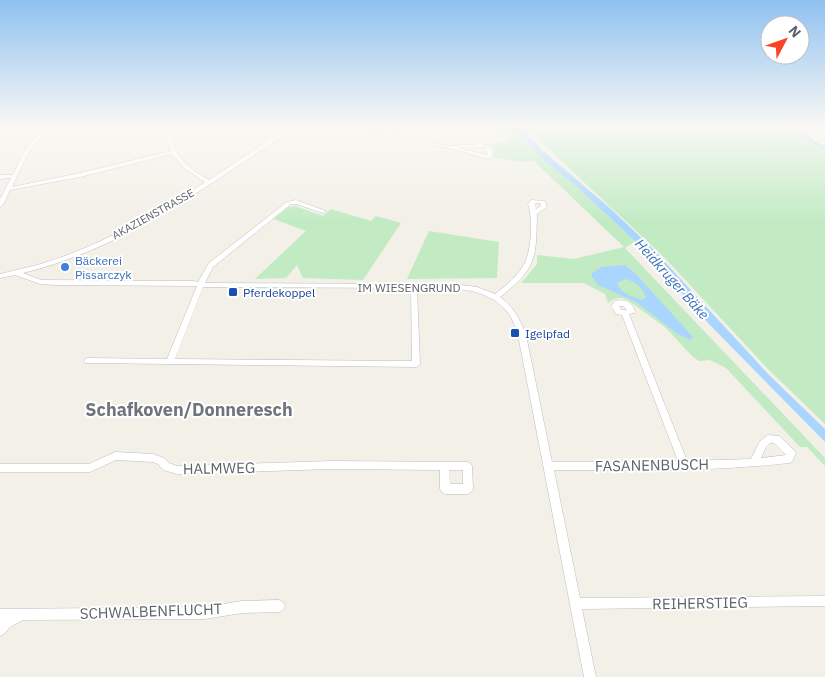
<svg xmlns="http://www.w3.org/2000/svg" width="825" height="677" font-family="'IBM Plex Sans',sans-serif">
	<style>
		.green { fill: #c2ebc4 }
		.water { fill: #aad5ff; fill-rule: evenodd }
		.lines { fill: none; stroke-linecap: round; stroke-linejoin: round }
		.stream { stroke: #aad5ff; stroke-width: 2 }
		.street-casing { stroke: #bbbec3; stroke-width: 1 }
		.street { fill: #fff; fill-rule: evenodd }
		.shop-dot { fill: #3f7fe0; stroke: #fff; stroke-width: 2 }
		.transit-dot { fill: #1a4fb4; stroke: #fff; stroke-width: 2 }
		.labels { text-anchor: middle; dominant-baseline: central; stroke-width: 4; stroke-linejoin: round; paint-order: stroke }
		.far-street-label { font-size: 11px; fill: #5e6269; stroke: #fff }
		.shop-label { font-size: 12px; fill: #366cbe; stroke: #fff; text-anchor: start }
		.street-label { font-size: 12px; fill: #5e6269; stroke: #fff }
		.transit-label { font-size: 12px; fill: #164399; stroke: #fff; text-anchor: start }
		.water-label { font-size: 14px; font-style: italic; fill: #3b72bc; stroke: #fff }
		.near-street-label { font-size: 15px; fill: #5e6269; stroke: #fff }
		.district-label { font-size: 18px; font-weight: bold; fill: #6f747b; stroke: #fff }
	</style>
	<rect width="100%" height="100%" fill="#f2f0e7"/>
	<!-- green -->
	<g class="green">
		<polygon points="499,126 512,126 544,160 578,188 635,241 625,248 825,458 825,466 807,447 800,447 726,368 710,360 699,361 692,356 666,328 629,301 622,298 614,299 608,303 605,294 584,283 521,283 537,264 537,255 574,259 624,247 534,161 523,162 493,157 495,151 490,144 510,141"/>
		<polygon points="524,126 787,126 825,149 825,424 766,367 664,257"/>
		<polygon points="295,206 323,216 331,209 371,221 376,216 401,223 363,280 303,278 297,265 286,278 255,279 306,231 274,219 288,207"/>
		<polygon points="429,231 499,242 497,278 407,279"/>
	</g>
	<!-- water -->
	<g class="water">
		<polygon points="512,126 521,126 542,150 611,209 652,248 769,375 825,429 825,442 709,324 635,241 578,188 544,160"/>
		<path d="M625,265l11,9 57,63 -3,3 -11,-5 -43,-33 -38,-17 -6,-8v-4l10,-6zM626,279c10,3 16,8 20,18l-4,3c-10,-4 -21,-6 -25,-17z"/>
	</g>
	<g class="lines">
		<!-- stream -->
		<polyline class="stream" points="788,126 825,149"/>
		<!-- street casing -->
		<g class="street-casing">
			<g id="street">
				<path d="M15,126l43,3 71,-3 -2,1 -41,4h-39l-18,21 -17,35 68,-14 91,-22 -5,-14 -1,-11h4c5,29 15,40 40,54l81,-54h5c-16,15 -37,26 -56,39 -66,45 -137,89 -216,108l18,7 153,1 4,1 11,-19 78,-61 9,-2 30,11 -3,2 -27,-9h-5l-78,63 -8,16 247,1 25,3 18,7c26,-21 34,-28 36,-62 0,-10 0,-19 -3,-28l3,-4 14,1 2,6 -10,7c-1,45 0,54 -37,83 14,10 20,23 26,38l26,127 126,-1 -56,-146 -6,-1 -5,-8 4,-5c9,-2 17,0 20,10l-1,2 -5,1 58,147 64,-2 9,-18 8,-6 11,1 15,14 2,3 -4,9 -3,1c-78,9 -157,7 -235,7l26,128 245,-2v10l-243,3 14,68h-12l-66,-342c-2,-7 -5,-15 -9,-21 -21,-29 -60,-26 -92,-26l3,76 -1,2 -3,1 -331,-4 -1,-2 1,-2 3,-1 79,1 30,-73 -141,-1 -16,-1 -25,-9 -15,3v-4c12,-3 25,-6 37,-9 60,-17 116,-50 168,-83l-22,-15 -11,-13 -92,23 -70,13 -7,15 -3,2v-8l11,-21 -11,1v-4h13l11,-24 18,-20 -25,-4zM535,203h5l1,3 -5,3zM203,287l208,1 1,73 -237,-2zM619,306h4l4,4h-6zM770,443h4l12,12 -25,3 5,-11z"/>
				<path d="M340,126h9l100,20 33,-2 7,2 4,7 -1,4 -3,2 -40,-11 -107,-21zM481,147l4,1 2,5v2l-28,-7z"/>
				<polygon points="791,126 796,126 825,143 825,146"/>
				<path d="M115,452l38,2 11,4 5,5 8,3 155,-5 135,1 3,1 2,3 1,23 -2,3 -3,2h-23l-3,-2 -2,-3v-19l-108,-1 -155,5 -14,-4 -5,-6 -5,-2 -37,-2 -26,12h-90v-8h89zM449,470h14v14h-13z"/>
				<polygon points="279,600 283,602 285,606 283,610 279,612 242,613 205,619 23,620 10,627 4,634 0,636 0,609 205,607 242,601"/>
			</g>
		</g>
		<!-- street -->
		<use href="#street" class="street"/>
	</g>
	<!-- sky -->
	<linearGradient id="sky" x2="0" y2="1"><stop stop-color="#8fc1f1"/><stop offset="0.57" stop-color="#f9f8f4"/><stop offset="1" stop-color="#f9f8f4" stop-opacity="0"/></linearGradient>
	<rect width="825" height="221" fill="url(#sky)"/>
	<!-- markers -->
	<circle class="shop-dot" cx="65" cy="267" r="5"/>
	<g class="transit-dot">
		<rect x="228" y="287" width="10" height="10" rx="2.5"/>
		<rect x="510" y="328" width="10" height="10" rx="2.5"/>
	</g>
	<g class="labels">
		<!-- far-street labels -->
		<g class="far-street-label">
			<text transform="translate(153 214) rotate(-29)">AKAZIENSTRASSE</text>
		</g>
		<!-- shop labels -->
		<g class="shop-label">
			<text x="75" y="260">Bäckerei<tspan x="75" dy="14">Pissarczyk</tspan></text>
		</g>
		<!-- street labels -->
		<g class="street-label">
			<text x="409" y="287">IM WIESENGRUND</text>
		</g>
		<!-- transit labels -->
		<g class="transit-label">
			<text x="243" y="292">Pferdekoppel</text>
			<text x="525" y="333">Igelpfad</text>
		</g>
		<!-- water labels -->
		<g class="water-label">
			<text transform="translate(672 279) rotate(48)">Heidkruger Bäke</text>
		</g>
		<!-- near-street labels -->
		<g class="near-street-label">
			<text transform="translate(652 465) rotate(-1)">FASANENBUSCH</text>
			<text transform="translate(219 468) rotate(-1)">HALMWEG</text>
			<text transform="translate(700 603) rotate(-1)">REIHERSTIEG</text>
			<text transform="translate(151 611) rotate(-2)">SCHWALBENFLUCHT</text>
		</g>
		<!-- district labels -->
		<g class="district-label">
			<text x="189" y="409">Schafkoven/Donneresch</text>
		</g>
	</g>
	<!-- north arrow -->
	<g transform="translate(785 40) rotate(49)"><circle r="24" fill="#ffffff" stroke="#bfc0c3"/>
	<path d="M0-4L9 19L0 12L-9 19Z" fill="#f84326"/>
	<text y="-8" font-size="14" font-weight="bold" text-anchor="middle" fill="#5e6269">N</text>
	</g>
</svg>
